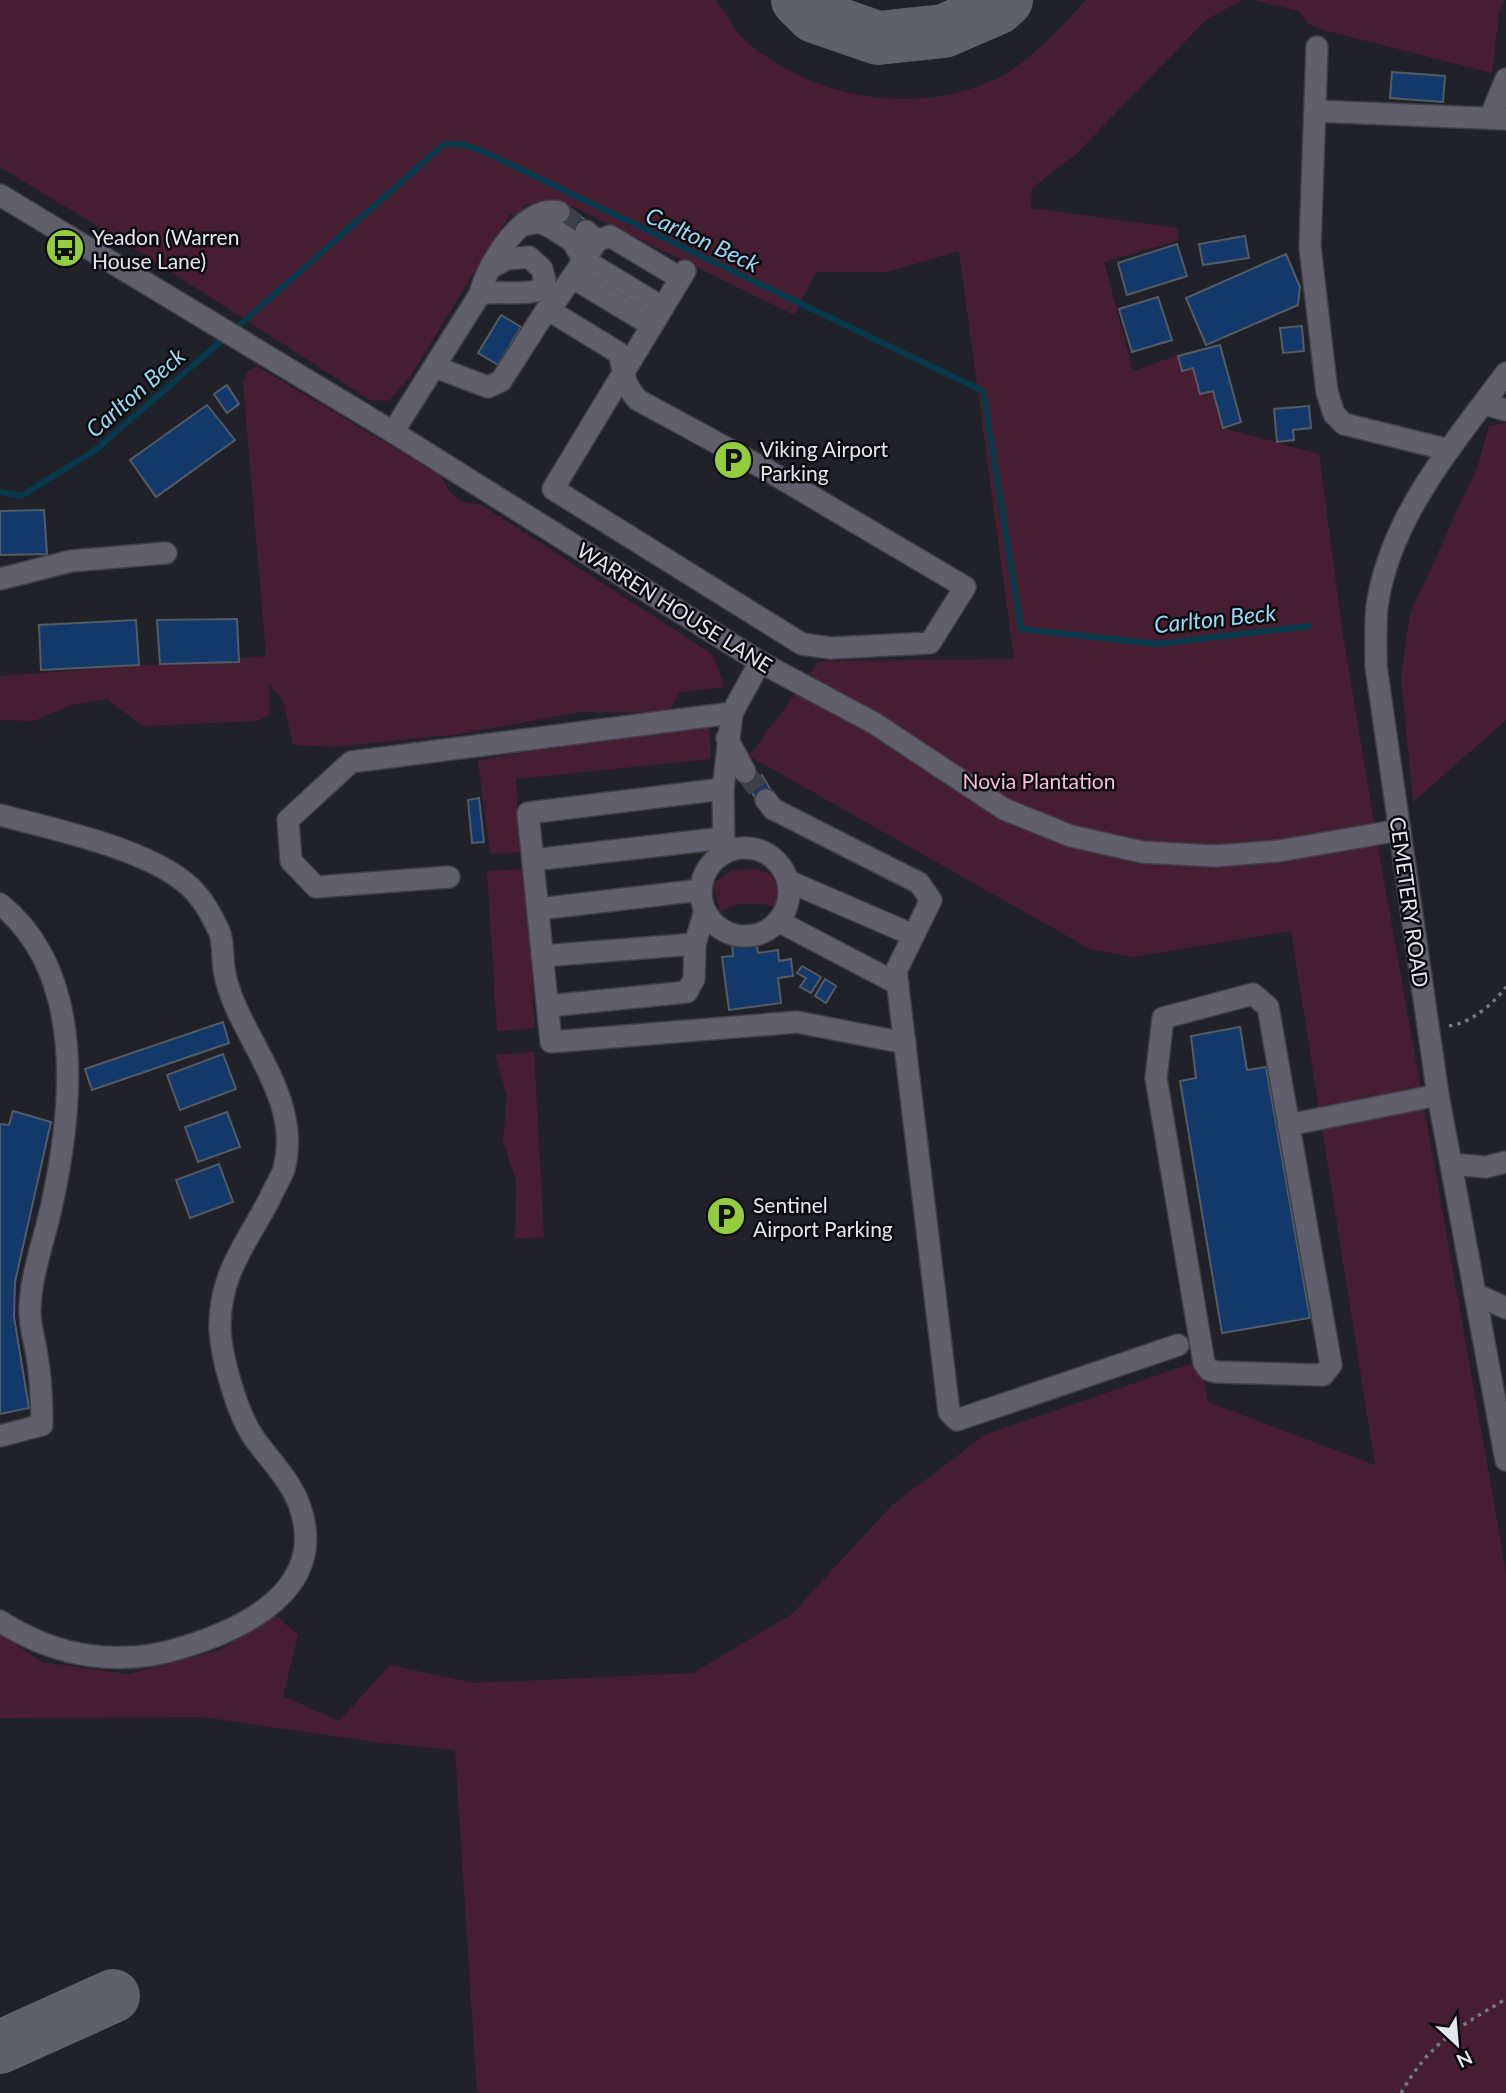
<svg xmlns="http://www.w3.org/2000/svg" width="1506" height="2093" font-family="Lato,sans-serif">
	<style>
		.green { fill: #471e31 }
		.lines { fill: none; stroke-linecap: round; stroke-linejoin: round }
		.stream { stroke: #063a4a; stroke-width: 6 }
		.taxiway { stroke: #606068; stroke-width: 54 }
		.building { fill: #13386a; stroke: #535b65; stroke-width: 2 }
		.minor-tunnel { stroke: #3f3f47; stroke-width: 21; stroke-dasharray: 21 10; stroke-linecap: butt }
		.minor-casing { stroke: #403f47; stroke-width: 24 }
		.path { stroke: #787880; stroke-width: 3.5; stroke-dasharray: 3.5 5; stroke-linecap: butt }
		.minor { stroke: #605f6b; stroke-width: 21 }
		.labels { text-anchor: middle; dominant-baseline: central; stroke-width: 5; stroke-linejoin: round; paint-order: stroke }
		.poi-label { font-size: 21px; fill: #e6e6ed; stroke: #0b0b0f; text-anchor: start }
		.street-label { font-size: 21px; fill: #e6e6ed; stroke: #0b0b0f }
		.park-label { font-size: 21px; fill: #fabed7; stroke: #0b0b0f }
		.water-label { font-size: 23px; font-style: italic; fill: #98daf4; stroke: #0b0b0f }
	</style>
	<rect width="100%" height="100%" fill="#21212a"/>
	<!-- green -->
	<g class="green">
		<path d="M0,0h716c10,13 19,33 32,43 68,57 169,74 250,35 28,-13 67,-55 88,-78h157l-36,19 -131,135 -44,34 -1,20 146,20 2,12 -75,22 29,109 45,-16 4,16 11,-3 7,26 13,-3 10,37 96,26 23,175 39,235 125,707v522h-1029l-22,-343 -73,-7 -180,-26 -202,1v-84l42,28 86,12 93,-24 53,-36 24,21 -15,61 56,25 51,-56 83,18 220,-10 99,-59 100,-109 94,-71 213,-73 9,41 167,63 -84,-534 -159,26 -42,-8 -341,-193 71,-95 194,-2 -55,-408 -72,21h-71l-22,43 -218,-107 -33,-7 -18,4 -7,12 -8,-3 -99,161 -22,26 -19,-1 -233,-150 -137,-83z"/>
		<polygon points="1254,0 1505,0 1499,13 1492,73 1327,31 1308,24 1299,11"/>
		<path d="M257,366l184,110c9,18 17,29 39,28l232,150 13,33 -45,5 -12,21 -87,-1 -121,22 -125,13 -42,-2 -10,-44 -14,-17v31l-11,6 -115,5 -36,-27 -36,6 -37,16 -34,-1v-44l266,-20 -23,-274 5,-11z"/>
		<polygon points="1506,423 1506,720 1413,802 1401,676 1410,614 1478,465 1489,426"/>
		<polygon points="709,724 711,759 516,779 520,852 490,854 478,761 558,744"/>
		<polygon points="525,869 535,1028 497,1031 487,871"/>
		<path d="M757,869l15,6 11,27 -4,6c-19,-6 -42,-7 -59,4l-7,-28 19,-14z"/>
		<polygon points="534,1052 544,1237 515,1239 516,1181 503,1141 507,1096 495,1055"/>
	</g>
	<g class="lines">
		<!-- stream -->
		<g class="stream">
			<polyline points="234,330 444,144 461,144 480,150 983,391 1021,629 1157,644 1309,626"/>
			<polyline points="0,492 21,496 94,451 226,337"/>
		</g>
		<!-- taxiway -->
		<g class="taxiway">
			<polyline points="798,0 814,16 878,38 944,31 997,8 1006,0"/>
			<polyline points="0,2047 113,1996"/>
		</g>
	</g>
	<!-- building -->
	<g class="building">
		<polygon points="1392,72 1445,76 1443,102 1390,98"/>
		<polygon points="565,205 591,224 581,237 555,219"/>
		<polygon points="1245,236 1249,258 1203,265 1199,244"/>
		<polygon points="1177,244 1187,276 1127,295 1118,263"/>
		<polygon points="1286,254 1300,287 1298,305 1206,345 1186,298"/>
		<polygon points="1158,297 1172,340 1132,352 1119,309"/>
		<polygon points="501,315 521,327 498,365 478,353"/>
		<polygon points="1302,326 1304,351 1283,353 1280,328"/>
		<polygon points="1220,345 1241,422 1223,428 1213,391 1200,394 1193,368 1182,371 1178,356"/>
		<polygon points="227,385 239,404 227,413 214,394"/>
		<polygon points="207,405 235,440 156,497 130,460"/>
		<polygon points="1309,406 1311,428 1293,430 1294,440 1277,442 1274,409"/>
		<polygon points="44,510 47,554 0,555 0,511"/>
		<polygon points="237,619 239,662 160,664 157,620"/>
		<polygon points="136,620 139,665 41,670 39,625"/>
		<polygon points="762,775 773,794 758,803 747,784"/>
		<polygon points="479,798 484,842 472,843 468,800"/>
		<polygon points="756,939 758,953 778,950 779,961 791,959 793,976 778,978 781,1003 729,1010 722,957 733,956 732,943"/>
		<polygon points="802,966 821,977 811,993 800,987 806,978 797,973"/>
		<polygon points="825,979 836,986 826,1003 815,996"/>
		<polygon points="223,1022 229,1043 92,1090 85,1069"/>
		<polygon points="1240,1027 1247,1070 1266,1067 1310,1318 1222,1333 1180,1081 1196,1078 1191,1036"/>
		<polygon points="223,1054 236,1089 180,1110 167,1075"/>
		<polygon points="13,1111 51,1122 15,1282 14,1317 29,1408 0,1414 0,1124 9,1125"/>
		<polygon points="227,1112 240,1147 198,1162 185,1127"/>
		<polygon points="219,1164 233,1202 190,1218 176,1180"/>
	</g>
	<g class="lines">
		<!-- minor-tunnel -->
		<g class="minor-tunnel">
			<polyline points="559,212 586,231"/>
			<polyline points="745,772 766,800"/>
		</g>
		<!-- minor casing -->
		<g class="minor-casing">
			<g id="minor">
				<polyline points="1317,47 1310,247 1327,392 1334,414 1344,424 1449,450"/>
				<polyline points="1315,111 1506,119"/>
				<polyline points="1490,118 1506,79"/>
				<polyline points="0,195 393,432 760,662 874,723 1004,809 1071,836 1142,852 1215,856 1279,851 1400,830"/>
				<polyline points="524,225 540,222 552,228 572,241 584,260 662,307"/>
				<polyline points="597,241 610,236 680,278"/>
				<polyline points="573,278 651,325"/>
				<path d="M480,294c21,-4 40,2 60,-4l5,-9 -3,-12 -13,-12 -22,2 -15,8"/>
				<polyline points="549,311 597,241 586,231"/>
				<path d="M435,367l53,20 13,-6 46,-72 72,44c5,19 5,33 19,47l129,70 198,117 -35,56 -99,5 -29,-4 -249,-155 132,-218"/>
				<path d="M1506,373c-52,71 -117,144 -129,234 -2,19 -1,40 -1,59l62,429 68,365"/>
				<polyline points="1484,404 1506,410"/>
				<path d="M393,432l87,-138c7,-30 44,-90 79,-82"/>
				<polyline points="0,579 71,561 166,553"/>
				<polyline points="727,738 745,772"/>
				<polyline points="723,789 528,813 551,1042 797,1022 905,1043"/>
				<polyline points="766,800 773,809 919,883 931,900 896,971 949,1412 957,1420 1178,1345"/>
				<path d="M0,815c53,14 160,36 196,78 10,11 17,25 23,38 5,12 3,26 5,38 3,20 11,38 20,55 23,46 54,91 40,145 -3,9 -10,19 -14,29 -23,45 -51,76 -50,130 1,29 17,85 34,110 15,21 38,44 46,69 28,81 -54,121 -116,140 -64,21 -128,10 -184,-26"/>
				<circle cx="745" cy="892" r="44"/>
				<polyline points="724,851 723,789 732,713"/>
				<polyline points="533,860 724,838"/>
				<polyline points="449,877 316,887 291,861 288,820 351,762 732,713 760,662"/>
				<polyline points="788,881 913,935"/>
				<path d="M0,904c86,69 73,204 52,300 -7,34 -21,69 -22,104 -1,16 5,33 7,48 4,23 5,46 5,69l-42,11"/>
				<polyline points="538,909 701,890"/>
				<polyline points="778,921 898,984"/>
				<polyline points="542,956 695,944"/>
				<polygon points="1253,994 1268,1007 1331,1365 1323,1375 1217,1372 1209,1370 1204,1363 1156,1078 1163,1018"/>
				<polyline points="548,1006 687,992 694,979 695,944 705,911"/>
				<polyline points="1288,1125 1438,1095"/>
				<polyline points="1451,1164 1486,1167 1506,1162"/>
				<polyline points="1475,1294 1506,1308"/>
			</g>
		</g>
		<!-- path -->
		<g class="path">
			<path d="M1449,1026c22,-3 44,-22 57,-39"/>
			<path d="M1401,2093c28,-49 57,-66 105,-94"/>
		</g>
		<!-- minor -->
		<use href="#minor" class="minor"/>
	</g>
	<!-- icons -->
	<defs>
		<g id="bus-disc" transform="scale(2.0125)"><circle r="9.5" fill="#93cd3e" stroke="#0b0b0f"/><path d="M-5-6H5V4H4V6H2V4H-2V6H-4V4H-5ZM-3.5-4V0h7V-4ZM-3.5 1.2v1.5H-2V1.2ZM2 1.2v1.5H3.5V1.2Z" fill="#111"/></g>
		<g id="parking-disc" transform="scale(2.0125)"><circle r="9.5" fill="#93cd3e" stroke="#0b0b0f"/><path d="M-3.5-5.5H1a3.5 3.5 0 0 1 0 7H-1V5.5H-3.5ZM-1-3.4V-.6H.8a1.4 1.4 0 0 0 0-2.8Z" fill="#111"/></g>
	</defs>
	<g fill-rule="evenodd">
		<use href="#bus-disc" x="65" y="248"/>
		<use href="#parking-disc" x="733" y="460"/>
		<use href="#parking-disc" x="726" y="1216"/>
	</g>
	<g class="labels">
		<!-- poi labels -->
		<g class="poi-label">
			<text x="92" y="236">Yeadon (Warren<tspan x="92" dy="24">House Lane)</tspan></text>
			<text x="760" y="448">Viking Airport<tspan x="760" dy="24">Parking</tspan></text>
			<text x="753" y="1204">Sentinel<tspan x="753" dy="24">Airport Parking</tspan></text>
		</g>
		<!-- street labels -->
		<g class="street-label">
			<text transform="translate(675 607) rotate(32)">WARREN HOUSE LANE</text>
			<text transform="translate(1410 902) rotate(82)">CEMETERY ROAD</text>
		</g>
		<!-- park labels -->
		<g class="park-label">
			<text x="1039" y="780">Novia Plantation</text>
		</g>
		<!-- water labels -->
		<g class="water-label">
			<text transform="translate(703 239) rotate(25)">Carlton Beck</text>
			<text transform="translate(135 392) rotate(-41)">Carlton Beck</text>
			<text transform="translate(1215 618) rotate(-6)">Carlton Beck</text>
		</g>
	</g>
	<!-- north arrow -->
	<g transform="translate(1457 2044) rotate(154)" stroke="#0b0b0f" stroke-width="5" paint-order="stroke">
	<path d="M0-5L12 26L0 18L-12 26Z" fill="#e6e6ed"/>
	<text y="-10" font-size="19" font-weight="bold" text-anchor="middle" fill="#e6e6ed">N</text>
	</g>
</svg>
